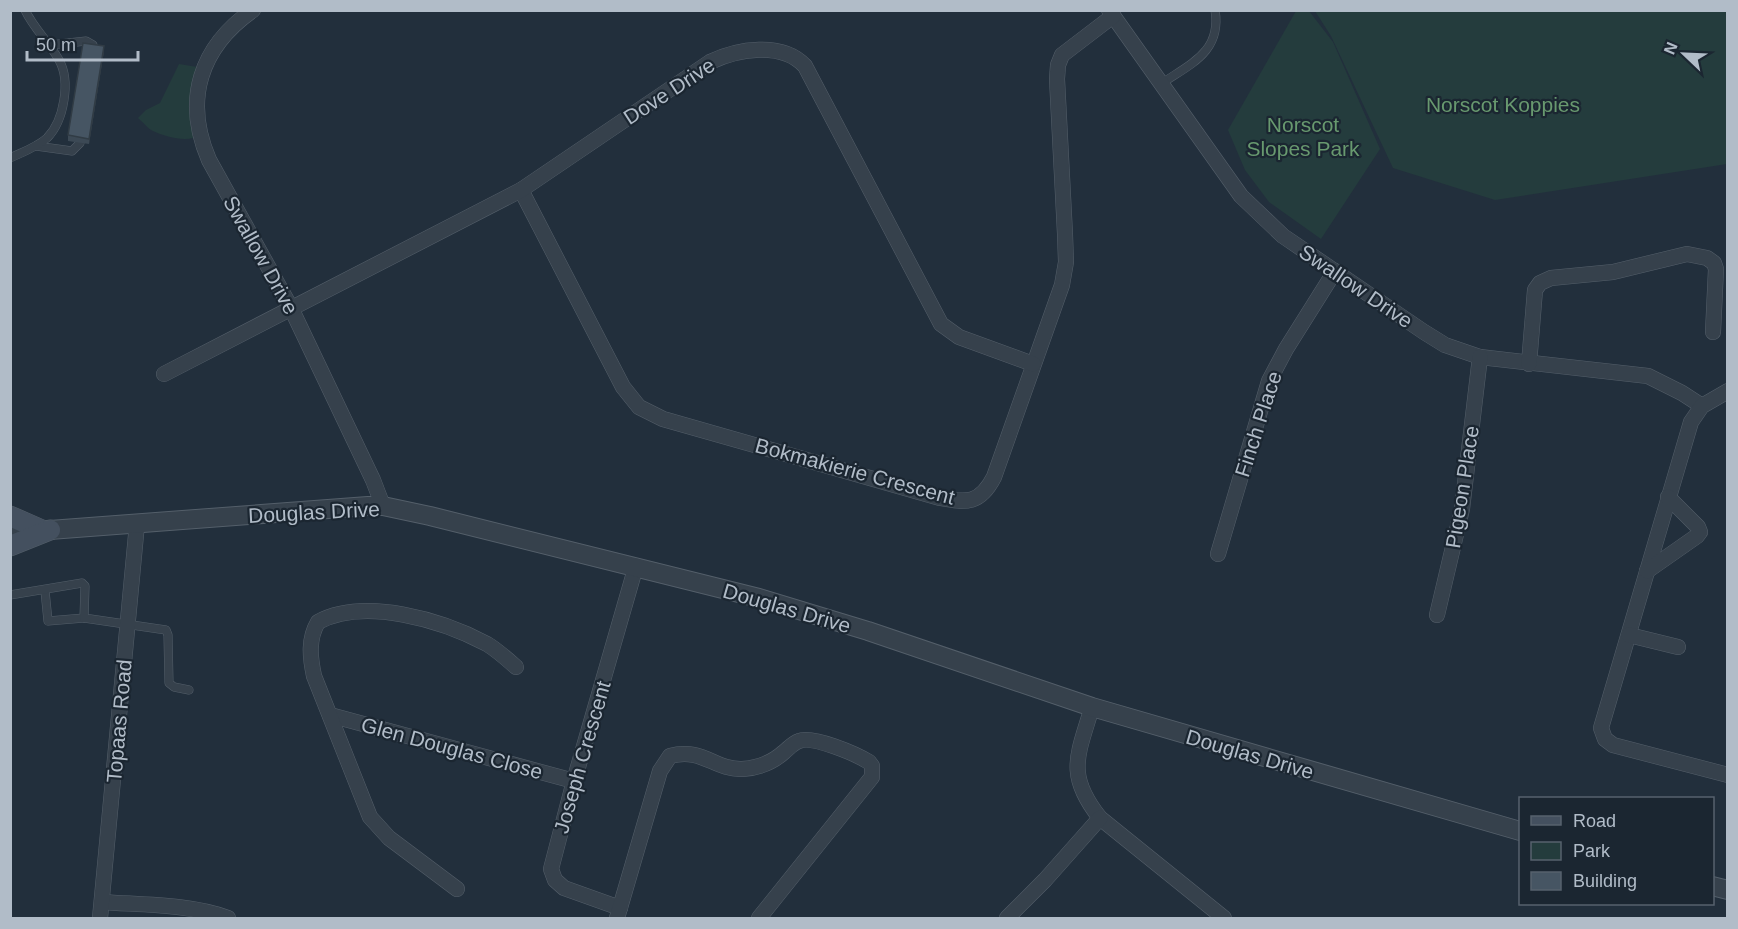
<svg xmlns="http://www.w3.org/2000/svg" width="1738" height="929" font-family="Helvetica,sans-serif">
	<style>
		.green { fill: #243c3d }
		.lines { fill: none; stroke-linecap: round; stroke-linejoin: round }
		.service-casing { stroke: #545f6a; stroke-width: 9 }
		.minor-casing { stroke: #545f6a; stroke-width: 16 }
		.tertiary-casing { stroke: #545f6a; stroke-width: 20 }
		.secondary-casing { stroke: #545f6a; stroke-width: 21 }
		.service { stroke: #36414c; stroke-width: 8 }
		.minor { stroke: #36414c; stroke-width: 15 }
		.tertiary { stroke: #36414c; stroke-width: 18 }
		.secondary { stroke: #44505f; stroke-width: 20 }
		.wall { fill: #3c4955 }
		.shaded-wall { fill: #313c45 }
		.building { fill: #465563; stroke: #313c45; stroke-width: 1.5 }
		.labels { text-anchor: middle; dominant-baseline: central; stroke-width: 4.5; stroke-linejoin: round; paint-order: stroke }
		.street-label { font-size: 21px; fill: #b1bcc8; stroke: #1b2631 }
		.park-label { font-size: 21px; fill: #68996f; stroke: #1b2631 }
	</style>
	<rect width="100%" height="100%" fill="#222f3c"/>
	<!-- green -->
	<g class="green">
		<polygon points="1296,11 1309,11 1333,42 1380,149 1321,239 1269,202 1245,170 1228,130"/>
		<polygon points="1315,11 1727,11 1727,164 1495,200 1393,168 1331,36"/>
		<path d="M179,64l18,3 -6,33 2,38c-12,3 -29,-2 -40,-7 -5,-2 -10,-9 -15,-13l8,-8 14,-7z"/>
	</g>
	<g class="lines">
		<!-- service casing -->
		<g class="service-casing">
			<g id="service">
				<polyline points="50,45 86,41 93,45 94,50"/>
				<path d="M1161,84c29,-20 61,-32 54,-74"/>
				<polyline points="36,146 72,151 80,143"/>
				<path d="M10,158c13,-6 27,-11 37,-20 17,-17 24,-57 12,-78 -10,-18 -25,-31 -34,-50"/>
				<polyline points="45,591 48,621 84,618"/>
				<polyline points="10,595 82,583 85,586 84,618 166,630 168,635 169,683 174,687 189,690"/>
			</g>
		</g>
		<!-- minor casing -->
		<g class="minor-casing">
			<g id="minor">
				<path d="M253,10c-53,37 -70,90 -44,150l82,148 82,172 10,26"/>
				<polyline points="1109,10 1241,196 1283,236 1424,332 1445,345 1480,357 1648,376 1682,393 1702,406"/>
				<path d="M521,190l102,197 16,20 24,12 277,79c27,5 40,6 54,-21l68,-192 4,-23 -1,-28 -8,-155 1,-14 4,-10 51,-39"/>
				<polyline points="1529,364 1535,290 1540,283 1551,278 1613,272 1687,254 1707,258 1714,263 1716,269 1713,332"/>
				<path d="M164,374l357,-184 189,-128c27,-13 72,-21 95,4l136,258 18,13 74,27"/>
				<polyline points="1728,391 1702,406 1691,422 1601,728 1605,739 1613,745 1728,775"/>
				<polyline points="1218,554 1269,381 1286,349 1335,271"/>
				<polyline points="1647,571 1697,536 1700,532 1698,527 1668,497"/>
				<polyline points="1437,615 1462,509 1480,357"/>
				<polyline points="1629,635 1678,647"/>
				<path d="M1092,707c-14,48 -27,67 8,111l124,100"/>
				<polyline points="330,715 574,781"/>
				<path d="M457,889l-68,-51 -19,-21 -56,-141c-4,-19 -6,-37 4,-54 47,-25 124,-2 169,22 10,6 20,15 29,23"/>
				<path d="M102,902c41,3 87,2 126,16"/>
				<polyline points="620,908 564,888 555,880 551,869 574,781 636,566"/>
				<polyline points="100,918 137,524"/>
				<path d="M617,918l43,-147 10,-15c32,-9 45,14 72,13 16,-1 30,-6 42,-17 5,-4 9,-9 15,-11 13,-6 57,13 70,21l3,4v11l-113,141"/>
				<polyline points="1007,918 1045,880 1100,818"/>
			</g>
		</g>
		<!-- tertiary casing -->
		<g class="tertiary-casing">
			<g id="tertiary">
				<polyline points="10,533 368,506 383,506 430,516 759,598 868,631 1092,707 1520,831"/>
				<polyline points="1712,886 1728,890"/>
			</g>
		</g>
		<!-- secondary casing -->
		<g class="secondary-casing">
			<g id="secondary">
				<polyline points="10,516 42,530"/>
				<polyline points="10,546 50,530"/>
			</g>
		</g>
		<!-- service -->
		<use href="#service" class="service"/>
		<!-- minor -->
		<use href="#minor" class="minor"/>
		<!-- tertiary -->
		<use href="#tertiary" class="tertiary"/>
		<!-- secondary -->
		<use href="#secondary" class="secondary"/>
	</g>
	<!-- wall -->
	<polygon class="wall" points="104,51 89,144 68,141 68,135"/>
	<!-- shaded-wall -->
	<polygon class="shaded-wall" points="104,46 104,51 89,144 89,139"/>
	<!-- building -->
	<polygon class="building" points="83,43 104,46 89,139 68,135"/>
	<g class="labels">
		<!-- street labels -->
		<g class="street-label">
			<text transform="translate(669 91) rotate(-33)">Dove Drive</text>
			<text transform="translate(261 255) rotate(61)">Swallow Drive</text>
			<text transform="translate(1356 286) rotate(34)">Swallow Drive</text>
			<text transform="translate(1258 424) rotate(-72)">Finch Place</text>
			<text transform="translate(855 471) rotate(15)">Bokmakierie Crescent</text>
			<text transform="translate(1462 487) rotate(-81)">Pigeon Place</text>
			<text transform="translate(314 512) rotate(-3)">Douglas Drive</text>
			<text transform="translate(787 608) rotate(16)">Douglas Drive</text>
			<text transform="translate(119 721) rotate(-85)">Topaas Road</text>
			<text transform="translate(452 748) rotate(15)">Glen Douglas Close</text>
			<text transform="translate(1250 754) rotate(16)">Douglas Drive</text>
			<text transform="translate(582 757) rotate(-74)">Joseph Crescent</text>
		</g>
		<!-- park labels -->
		<g class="park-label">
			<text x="1503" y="104">Norscot Koppies</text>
			<text x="1303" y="124">Norscot<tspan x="1303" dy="24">Slopes Park</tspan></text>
		</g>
	</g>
	<!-- border -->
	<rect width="1738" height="929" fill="none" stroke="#b1bcc8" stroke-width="24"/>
	<!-- legend -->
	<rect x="1519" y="797" width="195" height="108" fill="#1b2631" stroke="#57626d" stroke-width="1.5"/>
	<rect x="1531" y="816" width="30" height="9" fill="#44505f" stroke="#57626d" stroke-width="1.5"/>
	<text x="1573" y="827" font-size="18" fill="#b1bcc8">Road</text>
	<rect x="1531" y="842" width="30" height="18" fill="#243c3d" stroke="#57626d" stroke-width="1.5"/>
	<text x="1573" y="857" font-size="18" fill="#b1bcc8">Park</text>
	<rect x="1531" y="872" width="30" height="18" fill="#465563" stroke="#57626d" stroke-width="1.5"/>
	<text x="1573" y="887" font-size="18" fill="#b1bcc8">Building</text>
	<!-- north arrow -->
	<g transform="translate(1684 54) rotate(293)" stroke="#1b2631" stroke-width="4.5" paint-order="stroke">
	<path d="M0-4.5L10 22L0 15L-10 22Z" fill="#b1bcc8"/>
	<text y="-9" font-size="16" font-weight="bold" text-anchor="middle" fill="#b1bcc8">N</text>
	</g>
	<!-- scale -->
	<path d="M27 51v9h111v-9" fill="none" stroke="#b1bcc8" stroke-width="3"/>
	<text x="36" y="51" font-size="18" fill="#b1bcc8" stroke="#1b2631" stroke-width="4.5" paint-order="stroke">50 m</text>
</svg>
